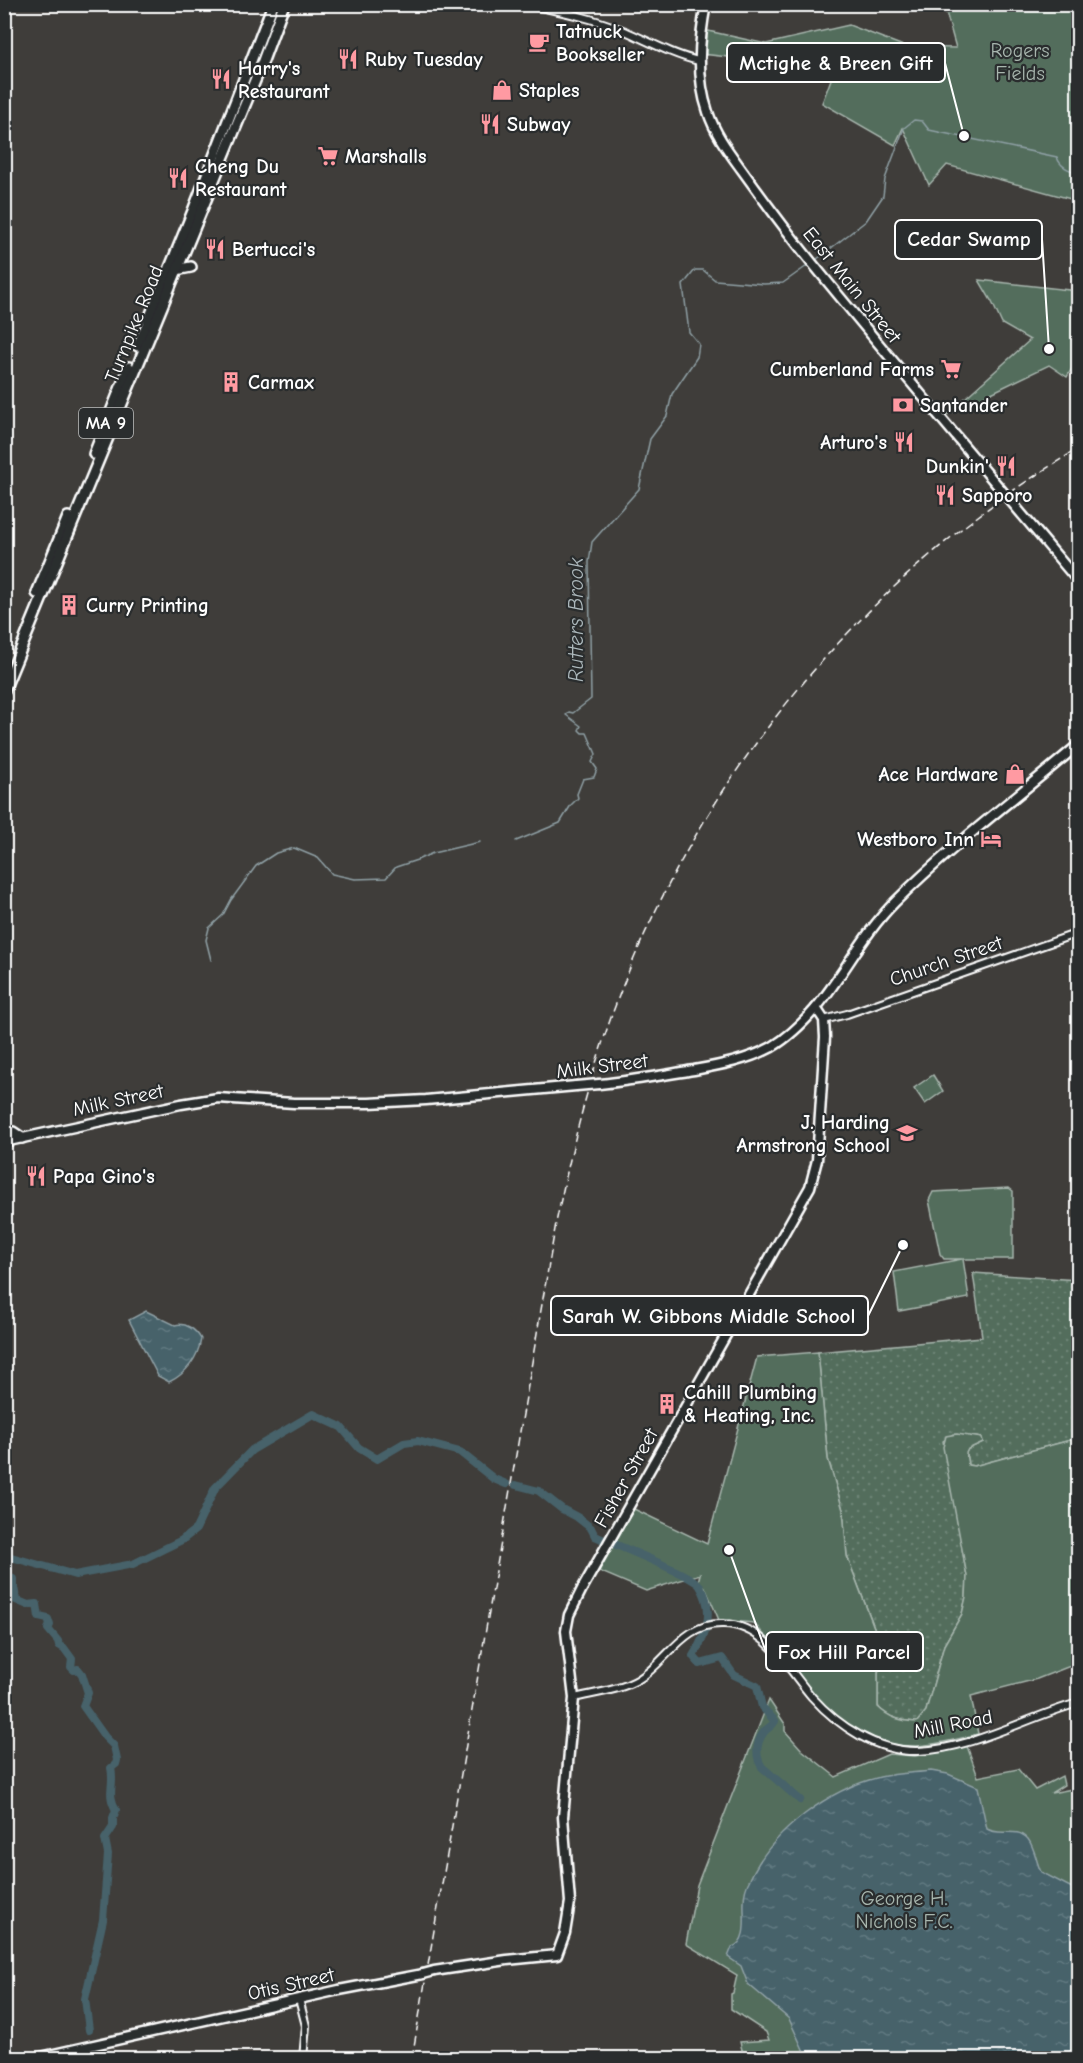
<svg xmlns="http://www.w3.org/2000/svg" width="1083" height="2063" font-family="'Comic Neue',sans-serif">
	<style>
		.grass { fill: url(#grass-dots); stroke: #a8b6ae; stroke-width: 1.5 }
		.green { fill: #526d5c; stroke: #a8b6ae; stroke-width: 1.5 }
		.water { fill: url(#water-ripples); stroke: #90a1a6; stroke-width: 1.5 }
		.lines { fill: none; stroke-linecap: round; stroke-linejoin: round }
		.stream { stroke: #90a1a6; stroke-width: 1.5 }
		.river { stroke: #46626b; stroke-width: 8 }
		.minor-casing { stroke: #fff; stroke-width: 10 }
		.major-casing { stroke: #fff; stroke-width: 13 }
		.highway-casing { stroke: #fff; stroke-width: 14 }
		.minor { stroke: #2a2d2e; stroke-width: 6 }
		.major { stroke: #2a2d2e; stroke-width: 8 }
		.highway { stroke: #2a2d2e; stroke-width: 9 }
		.rail { stroke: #fff; stroke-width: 1.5; stroke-dasharray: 9 4.5; stroke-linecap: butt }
		.major-bridge-casing { stroke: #fff; stroke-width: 13; stroke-linecap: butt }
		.major-bridge { stroke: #2a2d2e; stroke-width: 8 }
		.labels { text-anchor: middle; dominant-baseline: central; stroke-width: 4.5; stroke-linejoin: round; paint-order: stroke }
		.shield { fill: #2a2d2e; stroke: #bfc0c0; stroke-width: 1.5 }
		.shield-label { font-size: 18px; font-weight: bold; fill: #fff }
		.poi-label { font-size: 20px; font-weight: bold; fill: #fff; stroke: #2a2d2e; text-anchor: start }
		.park-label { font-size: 20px; fill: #a8b6ae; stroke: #2a2d2e }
		.street-label { font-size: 20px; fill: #fff; stroke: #2a2d2e }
		.water-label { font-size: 21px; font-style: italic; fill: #acb8bc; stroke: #2a2d2e }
		.leader { fill: none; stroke: #fff; stroke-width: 2 }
		.callout-dot { fill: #fff; stroke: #2a2d2e; stroke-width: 2 }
		.callout { fill: #2a2d2e; stroke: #fff; stroke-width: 2 }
		.callout-label { font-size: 21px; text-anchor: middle; font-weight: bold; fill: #fff }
	</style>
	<defs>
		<pattern id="grass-dots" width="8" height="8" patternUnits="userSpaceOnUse" patternTransform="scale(1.5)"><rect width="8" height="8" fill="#526d5c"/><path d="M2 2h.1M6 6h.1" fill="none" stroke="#6c8374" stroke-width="1.8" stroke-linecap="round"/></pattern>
		<pattern id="water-ripples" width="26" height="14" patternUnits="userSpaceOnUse" patternTransform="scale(1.5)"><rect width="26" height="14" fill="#46626b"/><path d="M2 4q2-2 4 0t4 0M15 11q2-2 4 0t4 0" fill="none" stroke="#627a81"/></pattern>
	</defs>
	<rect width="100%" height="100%" fill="#3f3d3a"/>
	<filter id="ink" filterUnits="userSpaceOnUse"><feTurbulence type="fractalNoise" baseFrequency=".0167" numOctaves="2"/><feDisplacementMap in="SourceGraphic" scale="12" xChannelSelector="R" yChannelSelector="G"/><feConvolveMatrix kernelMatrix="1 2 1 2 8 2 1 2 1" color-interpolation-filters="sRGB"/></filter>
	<g filter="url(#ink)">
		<!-- grass -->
		<path class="grass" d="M973,1273l105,7v158l-104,28 -6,-1 -2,-12 2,-4 15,-7 -1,-4 -29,-4 -10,7 24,135 -1,21 -4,17 -18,31 -18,66 -9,11c-16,-1 -28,-4 -39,-15v-69l-31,-82 -4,-46 -15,-51 -10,-107 164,-15z"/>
		<!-- green -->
		<g class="green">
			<polygon points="944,5 1078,5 1078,201 947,165 929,185 903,128 895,145 822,103 835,69 702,54 708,31 766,44 849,25 906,47 956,48"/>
			<polygon points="979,280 1078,291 1078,358 1067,377 1049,365 946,415 1030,340 1002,324 992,302"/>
			<polygon points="933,1075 943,1091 925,1104 914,1088"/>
			<polygon points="1009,1188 1013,1191 1013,1259 963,1259 969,1298 899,1311 894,1272 962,1259 944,1259 940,1254 929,1200 933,1192"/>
			<path d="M818,1352l10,107 15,51 4,46 31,82v69c11,11 23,14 39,15l9,-11 18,-66 18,-31 4,-17 1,-21 -24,-129 3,-11 11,-2 25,4 1,4 -15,7 -2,4 2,12 6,1 104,-28v225l-41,16 -66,17 7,38c-20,5 -42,11 -63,12 -72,3 -119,-74 -161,-123l-35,-3 -14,-33 -7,-5 2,-8 -54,17 -47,-20 35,-62 73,35 50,-187z"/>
			<polygon points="769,1700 785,1724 785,1731 802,1750 836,1777 889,1754 915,1756 967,1746 978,1777 1018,1769 1035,1790 1062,1776 1064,1785 1051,1793 1078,1788 1078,2058 744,2058 740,2042 769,2040 766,2032 731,2009 731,1994 733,1993 737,1975 686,1944 697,1885"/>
		</g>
		<!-- water -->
		<g class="water">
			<path d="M146,1311l29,14c11,-3 21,5 26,14 -3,19 -15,35 -32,43l-11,-6 -29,-56z"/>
			<path d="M931,1771l17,3 30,13 9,42c14,8 29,-3 41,10 7,9 8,23 13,33l37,19v167h-271l-18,-39 -41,-35 -7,-18 -13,-9 4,-10c17,-5 11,-32 12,-45 0,-8 2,-16 6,-23 22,-48 79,-90 130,-102 17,-4 34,-4 51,-6z"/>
		</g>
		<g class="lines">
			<!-- stream -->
			<g class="stream">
				<path d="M817,259l49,-38 17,-25 2,-17 19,-51 10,-8 8,1 7,9 128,27c3,10 12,13 21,16"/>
				<polyline points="516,841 560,823 571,805 578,798 577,794 583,779 594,777 597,769 592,762 596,754 587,733 582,733 579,730 581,726 566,715 569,712 573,713 591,699 589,562 592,542 639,489 650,439 667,416 672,394 697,357 699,344 689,332 683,285 695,270 703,270 715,280 764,284 783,283 807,266"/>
				<polyline points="211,960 206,940 209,928 223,915 231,900 256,866 276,853 294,848 318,858 332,874 355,879 386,878 396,867 417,860 433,853 480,842"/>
			</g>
			<!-- river -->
			<g class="river">
				<path d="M516,1485l23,6 23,18 15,8 14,11 4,8c18,8 98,39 105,50 15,24 7,48 -7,70l7,8 22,-6 12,17 23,11 5,21 13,14c-3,6 -7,6 -11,11 -8,10 -9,25 -2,35l38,33"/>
				<polyline points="4,1555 75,1575 133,1564 182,1540 196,1529 215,1488 252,1450 313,1414 341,1427 359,1448 377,1459 404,1443 418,1441 460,1452 494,1479 506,1484"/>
				<polyline points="4,1565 4,1567"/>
				<path d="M4,1575l9,4 3,21 12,5 9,-1 2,13 9,2 2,6 -2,4 10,12 1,4 5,3 8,11 -1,8 3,3 4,-1 4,5 6,19 -5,13 22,31 9,9 3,14 -1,4 -5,4c4,18 -5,24 5,42l-3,8v9l-8,12 3,15 -5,66 -18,79 4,31"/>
			</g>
			<!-- minor casing -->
			<g class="minor-casing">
				<g id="minor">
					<path d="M526,4c34,7 67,14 99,27 25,11 48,24 74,30"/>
					<polyline points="824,1020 847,1014 1078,933"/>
					<path d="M574,1698c21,-5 47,-8 65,-19 30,-19 44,-57 85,-55 41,1 64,45 88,73 26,29 65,55 106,54 57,-3 107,-33 160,-48"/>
					<polyline points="299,1999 306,2026 303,2058"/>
				</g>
			</g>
			<!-- major casing -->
			<g class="major-casing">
				<g id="major">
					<path d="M706,4c-7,36 -10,73 2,108 7,22 21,40 34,58 23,32 47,64 71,94 87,107 177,212 265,317"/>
					<path d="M599,1084c32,-3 64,-9 95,-14 27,-5 54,-10 78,-23 17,-10 31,-24 44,-39 28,-34 48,-75 79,-106 57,-57 122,-105 183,-157"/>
					<polyline points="4,1142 181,1104 218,1098 294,1103 369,1103 426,1100 576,1086"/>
					<polyline points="434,1971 507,1960 557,1955 565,1933 570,1902 563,1817 574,1698 566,1631 569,1615 582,1589 810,1187 817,1160 825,1037 824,1020 816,1008"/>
					<polyline points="36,2058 339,1990 423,1974"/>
				</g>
			</g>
			<!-- highway casing -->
			<g class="highway-casing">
				<g id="highway">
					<polyline points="176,270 191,267"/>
					<polyline points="138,346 193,211 273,4"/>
					<polyline points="94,454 129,367"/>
					<polyline points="37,593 68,517"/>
					<polyline points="4,690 261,66 284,4"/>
					<polyline points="4,1133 13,1132 22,1138"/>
				</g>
			</g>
			<!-- minor -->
			<use href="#minor" class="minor"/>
			<!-- major -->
			<use href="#major" class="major"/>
			<!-- highway -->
			<use href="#highway" class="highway"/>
			<!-- rail -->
			<path class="rail" d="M412,2058l144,-835c18,-87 40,-173 74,-255 88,-214 249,-402 448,-519"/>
			<!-- major-bridge casing -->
			<g class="major-bridge-casing">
				<g id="major-bridge">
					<polyline points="576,1086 599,1084"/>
					<polyline points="423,1974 434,1971"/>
				</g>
			</g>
			<!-- major-bridge -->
			<use href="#major-bridge" class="major-bridge"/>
		</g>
	</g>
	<!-- icons -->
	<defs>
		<g id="cafe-bare" transform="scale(1.62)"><path d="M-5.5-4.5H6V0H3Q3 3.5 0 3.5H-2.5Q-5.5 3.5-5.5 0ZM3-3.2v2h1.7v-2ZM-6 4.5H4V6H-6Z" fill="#ff9aa2" stroke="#2a2d2e" stroke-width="2.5" paint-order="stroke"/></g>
		<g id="restaurant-bare" transform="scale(1.62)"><path d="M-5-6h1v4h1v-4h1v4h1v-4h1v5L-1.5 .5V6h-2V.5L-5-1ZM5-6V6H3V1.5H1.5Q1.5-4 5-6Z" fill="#ff9aa2" stroke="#2a2d2e" stroke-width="2.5" paint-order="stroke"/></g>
		<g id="shop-bare" transform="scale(1.62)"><path d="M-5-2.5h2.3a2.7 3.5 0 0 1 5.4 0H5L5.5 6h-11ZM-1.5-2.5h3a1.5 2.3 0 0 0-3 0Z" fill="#ff9aa2" stroke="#2a2d2e" stroke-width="2.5" paint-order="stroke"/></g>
		<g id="supermarket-bare" transform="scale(1.62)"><path d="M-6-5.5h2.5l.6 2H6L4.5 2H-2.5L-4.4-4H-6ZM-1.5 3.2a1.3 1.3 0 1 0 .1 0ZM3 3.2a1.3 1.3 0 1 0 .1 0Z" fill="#ff9aa2" stroke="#2a2d2e" stroke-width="2.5" paint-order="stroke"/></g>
		<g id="building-bare" transform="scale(1.62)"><path d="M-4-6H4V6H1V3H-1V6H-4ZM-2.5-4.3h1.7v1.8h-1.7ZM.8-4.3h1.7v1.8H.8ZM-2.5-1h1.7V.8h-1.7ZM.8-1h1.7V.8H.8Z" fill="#ff9aa2" stroke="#2a2d2e" stroke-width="2.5" paint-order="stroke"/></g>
		<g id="bank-bare" transform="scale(1.62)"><path d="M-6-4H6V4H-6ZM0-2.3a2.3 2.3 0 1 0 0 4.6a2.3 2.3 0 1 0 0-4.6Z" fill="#ff9aa2" stroke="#2a2d2e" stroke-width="2.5" paint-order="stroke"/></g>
		<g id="hotel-bare" transform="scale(1.62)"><path d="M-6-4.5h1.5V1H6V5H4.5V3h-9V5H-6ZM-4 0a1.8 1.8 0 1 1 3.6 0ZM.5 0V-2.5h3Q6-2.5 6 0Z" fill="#ff9aa2" stroke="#2a2d2e" stroke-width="2.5" paint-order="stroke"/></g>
		<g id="school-bare" transform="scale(1.62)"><path d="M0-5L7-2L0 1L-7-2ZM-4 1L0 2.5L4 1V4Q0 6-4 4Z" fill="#ff9aa2" stroke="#2a2d2e" stroke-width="2.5" paint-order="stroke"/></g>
	</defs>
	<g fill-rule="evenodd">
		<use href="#cafe-bare" x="539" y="42"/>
		<use href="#restaurant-bare" x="348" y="59"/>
		<use href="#restaurant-bare" x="221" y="79"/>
		<use href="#shop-bare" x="502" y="90"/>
		<use href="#restaurant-bare" x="490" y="124"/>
		<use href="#supermarket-bare" x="328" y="156"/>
		<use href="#restaurant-bare" x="178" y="178"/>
		<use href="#restaurant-bare" x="215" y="249"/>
		<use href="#supermarket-bare" x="951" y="369"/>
		<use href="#building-bare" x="231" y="382"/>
		<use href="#bank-bare" x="903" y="405"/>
		<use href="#restaurant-bare" x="904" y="442"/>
		<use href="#restaurant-bare" x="1006" y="466"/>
		<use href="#restaurant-bare" x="945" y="495"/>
		<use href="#building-bare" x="69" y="605"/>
		<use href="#shop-bare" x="1015" y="774"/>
		<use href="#hotel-bare" x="991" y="839"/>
		<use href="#school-bare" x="907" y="1133"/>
		<use href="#restaurant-bare" x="36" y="1176"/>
		<use href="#building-bare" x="667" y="1404"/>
	</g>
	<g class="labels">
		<!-- shield labels -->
		<rect class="shield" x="79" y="408" width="54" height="30" rx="4.5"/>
		<g class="shield-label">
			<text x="106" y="423">MA 9</text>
		</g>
		<!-- poi labels -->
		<g class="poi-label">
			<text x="556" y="31">Tatnuck<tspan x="556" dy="23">Bookseller</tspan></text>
			<text x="365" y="59">Ruby Tuesday</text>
			<text x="238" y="68">Harry's<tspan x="238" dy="23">Restaurant</tspan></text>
			<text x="519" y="90">Staples</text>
			<text x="507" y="124">Subway</text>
			<text x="345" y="156">Marshalls</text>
			<text x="195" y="166">Cheng Du<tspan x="195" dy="23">Restaurant</tspan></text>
			<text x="232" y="249">Bertucci's</text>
			<text x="934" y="369" text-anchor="end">Cumberland Farms</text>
			<text x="248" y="382">Carmax</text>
			<text x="920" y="405">Santander</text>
			<text x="887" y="442" text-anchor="end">Arturo's</text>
			<text x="989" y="466" text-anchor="end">Dunkin'</text>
			<text x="962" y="495">Sapporo</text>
			<text x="86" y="605">Curry Printing</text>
			<text x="998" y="774" text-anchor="end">Ace Hardware</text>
			<text x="974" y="839" text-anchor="end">Westboro Inn</text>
			<text x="890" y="1122" text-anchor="end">J. Harding<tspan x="890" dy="23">Armstrong School</tspan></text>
			<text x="53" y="1176">Papa Gino's</text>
			<text x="684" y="1392">Cahill Plumbing<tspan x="684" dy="23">&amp; Heating, Inc.</tspan></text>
		</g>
		<!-- park labels -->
		<g class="park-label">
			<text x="1020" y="50">Rogers<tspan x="1020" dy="23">Fields</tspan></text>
			<text x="904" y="1898">George H.<tspan x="904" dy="23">Nichols F.C.</tspan></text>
		</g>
		<!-- street labels -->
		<g class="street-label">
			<text transform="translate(852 285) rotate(51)">East Main Street</text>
			<text transform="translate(134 324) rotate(-68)">Turnpike Road</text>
			<text transform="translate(946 961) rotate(-19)">Church Street</text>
			<text transform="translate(602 1066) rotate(-7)">Milk Street</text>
			<text transform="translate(118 1100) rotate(-12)">Milk Street</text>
			<text transform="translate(626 1478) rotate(-61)">Fisher Street</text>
			<text transform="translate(953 1724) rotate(-11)">Mill Road</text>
			<text transform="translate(291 1984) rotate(-13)">Otis Street</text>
		</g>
		<!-- water labels -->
		<g class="water-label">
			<text transform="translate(576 620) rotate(-90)">Rutters Brook</text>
		</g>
	</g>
	<!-- callouts -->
	<path class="leader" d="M964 136L945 63M1049 349L1042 239M903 1245L868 1316M729 1550L766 1652"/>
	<g class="callout-dot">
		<circle cx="964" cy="136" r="6"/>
		<circle cx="1049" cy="349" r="6"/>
		<circle cx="903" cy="1245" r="6"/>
		<circle cx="729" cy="1550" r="6"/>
	</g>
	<g class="callout">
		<rect x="727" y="43" width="218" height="39" rx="6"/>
		<rect x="895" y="220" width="147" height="39" rx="6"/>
		<rect x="551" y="1296" width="317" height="39" rx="6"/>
		<rect x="766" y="1632" width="157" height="39" rx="6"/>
	</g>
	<g class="callout-label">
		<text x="836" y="70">Mctighe &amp; Breen Gift</text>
		<text x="969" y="246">Cedar Swamp</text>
		<text x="709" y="1323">Sarah W. Gibbons Middle School</text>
		<text x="844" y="1659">Fox Hill Parcel</text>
	</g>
	<!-- margin -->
	<rect width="1083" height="2063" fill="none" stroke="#2a2d2e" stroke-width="24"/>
	<rect x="12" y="12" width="1059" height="2039" fill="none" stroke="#fff" stroke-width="2" filter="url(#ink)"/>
</svg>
